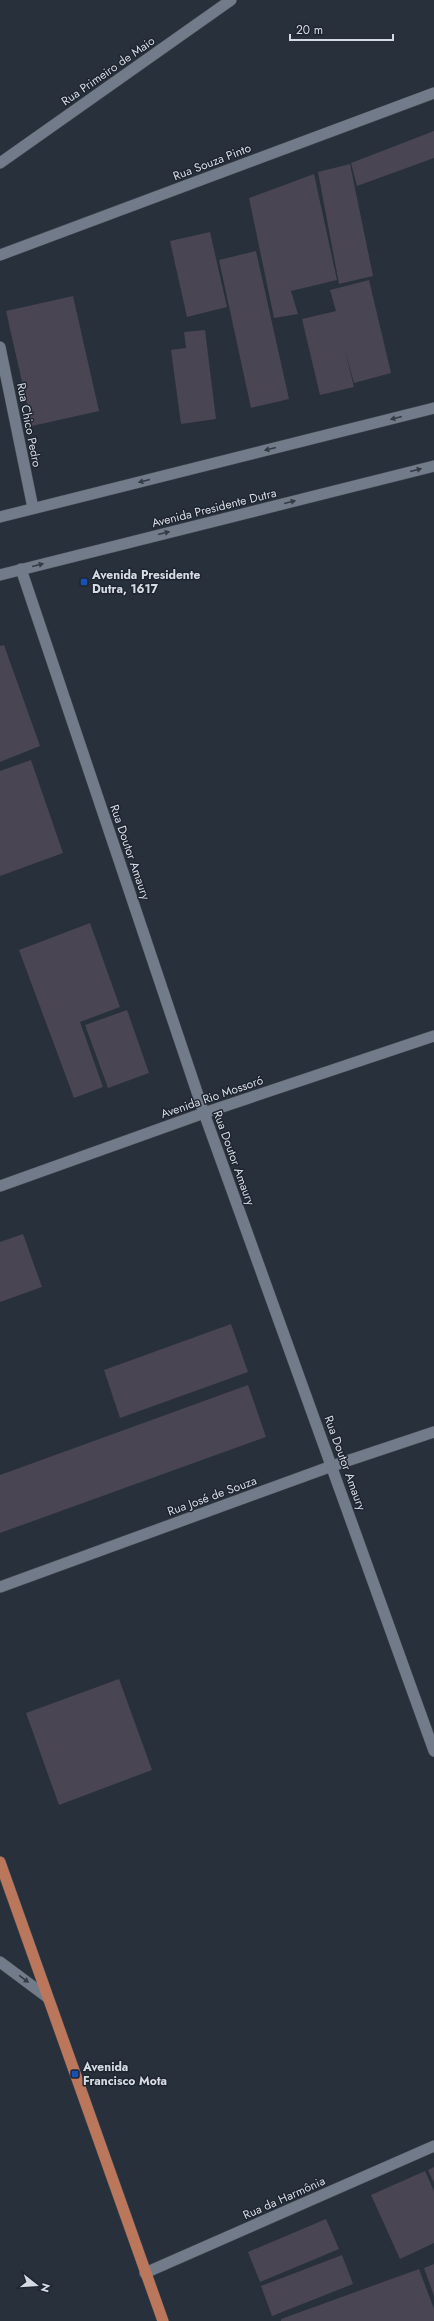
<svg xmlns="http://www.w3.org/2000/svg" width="434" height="2321" font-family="Jost,sans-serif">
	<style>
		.building { fill: #494553 }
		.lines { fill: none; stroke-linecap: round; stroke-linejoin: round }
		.service-casing { stroke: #444b54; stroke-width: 12 }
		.minor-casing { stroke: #444b54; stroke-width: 12 }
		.secondary-casing { stroke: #444b54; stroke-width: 12 }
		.primary-casing { stroke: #444b54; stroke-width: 12 }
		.service { stroke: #727b89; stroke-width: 11 }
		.minor { stroke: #727b89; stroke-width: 11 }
		.secondary { stroke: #727b89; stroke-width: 11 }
		.primary { stroke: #ba775b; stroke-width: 11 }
		.oneway { fill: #343b47 }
		.transit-dot { fill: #1a4fb4; stroke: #1f2631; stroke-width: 1.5 }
		.labels { text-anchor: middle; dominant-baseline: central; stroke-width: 3; stroke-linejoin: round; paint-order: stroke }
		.street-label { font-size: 12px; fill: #d6dbe3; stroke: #1f2631 }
		.poi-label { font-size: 12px; font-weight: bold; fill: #d6dbe3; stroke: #1f2631; text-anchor: start }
	</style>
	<rect width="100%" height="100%" fill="#28303b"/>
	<!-- building -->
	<g class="building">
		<polygon points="434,131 434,158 357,186 351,163"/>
		<polygon points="350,164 373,276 339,284 318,172"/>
		<polygon points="314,174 337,280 291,291 298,314 274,318 249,198"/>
		<polygon points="210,232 227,307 187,317 170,241"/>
		<polygon points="256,251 289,399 251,408 219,260"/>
		<polygon points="369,280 391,373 354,383 345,350 354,387 320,395 302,319 336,311 330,290"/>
		<polygon points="73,296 99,411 32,426 6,311"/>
		<polygon points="205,330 216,419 181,424 171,350 186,348 184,332"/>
		<polygon points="4,645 40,746 0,762 0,646"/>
		<polygon points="31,760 63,853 0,876 0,771"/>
		<polygon points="90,923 120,1007 80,1022 103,1087 74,1098 19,950"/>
		<polygon points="127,1010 149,1073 108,1088 85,1025"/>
		<polygon points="23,1234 42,1287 0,1302 0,1242"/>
		<polygon points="231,1324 248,1372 120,1418 104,1370"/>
		<polygon points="248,1385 266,1437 0,1533 0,1475"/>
		<polygon points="119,1679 152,1770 59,1805 26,1713"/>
		<polygon points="434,2167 434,2183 428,2170"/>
		<polygon points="425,2171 434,2191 434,2243 400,2259 371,2195"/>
		<polygon points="326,2219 339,2249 260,2282 248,2252"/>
		<polygon points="342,2255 353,2284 272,2316 261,2286"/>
		<polygon points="434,2264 434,2296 424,2268"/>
		<polygon points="419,2269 434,2309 434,2321 281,2321 281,2319"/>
	</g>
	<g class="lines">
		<!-- service casing -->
		<g class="service-casing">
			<polyline id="service" points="0,1962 47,1997"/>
		</g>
		<!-- minor casing -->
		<g class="minor-casing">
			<g id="minor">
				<polyline points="0,163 231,0"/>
				<polyline points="0,255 434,93"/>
				<polyline points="0,347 33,508"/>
				<polyline points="21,569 204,1113 434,1751"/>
				<polyline points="0,1186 204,1113 434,1036"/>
				<polyline points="0,1587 332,1466 434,1432"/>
				<polyline points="145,2273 434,2146"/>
			</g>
		</g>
		<!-- secondary casing -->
		<g class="secondary-casing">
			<g id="secondary">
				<polyline points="0,517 434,408"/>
				<polyline points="0,575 434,466"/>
			</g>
		</g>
		<!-- primary casing -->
		<g class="primary-casing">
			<polyline id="primary" points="0,1862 163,2321"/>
		</g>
		<!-- service -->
		<use href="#service" class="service"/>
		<!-- minor -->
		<use href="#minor" class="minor"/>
		<!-- secondary -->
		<use href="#secondary" class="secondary"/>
		<!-- primary -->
		<use href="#primary" class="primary"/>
	</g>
	<!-- one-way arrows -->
	<defs><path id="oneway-solid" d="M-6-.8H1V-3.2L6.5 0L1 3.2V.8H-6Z"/></defs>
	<g class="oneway">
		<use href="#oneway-solid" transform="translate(396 418) rotate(166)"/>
		<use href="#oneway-solid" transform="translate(270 449) rotate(166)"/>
		<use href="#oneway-solid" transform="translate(416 470) rotate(-14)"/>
		<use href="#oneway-solid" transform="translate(144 481) rotate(166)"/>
		<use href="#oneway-solid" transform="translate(290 502) rotate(-14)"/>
		<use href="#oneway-solid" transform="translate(164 533) rotate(-14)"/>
		<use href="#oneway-solid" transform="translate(38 565) rotate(-14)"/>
		<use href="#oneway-solid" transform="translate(24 1979) rotate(36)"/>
	</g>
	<!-- markers -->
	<g class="transit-dot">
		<rect x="80" y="578" width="8" height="8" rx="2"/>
		<rect x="71" y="2070" width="8" height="8" rx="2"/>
	</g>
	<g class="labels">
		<!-- street labels -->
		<g class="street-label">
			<text transform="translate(108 71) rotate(-35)">Rua Primeiro de Maio</text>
			<text transform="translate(212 162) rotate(-21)">Rua Souza Pinto</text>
			<text transform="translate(29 425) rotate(79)">Rua Chico Pedro</text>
			<text transform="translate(214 508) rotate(-14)">Avenida Presidente Dutra</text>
			<text transform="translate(130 852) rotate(71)">Rua Doutor Amaury</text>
			<text transform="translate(212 1097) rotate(-19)">Avenida Rio Mossoró</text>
			<text transform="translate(234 1158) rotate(70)">Rua Doutor Amaury</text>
			<text transform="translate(345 1463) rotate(70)">Rua Doutor Amaury</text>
			<text transform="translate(212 1496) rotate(-20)">Rua José de Souza</text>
			<text transform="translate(284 2198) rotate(-24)">Rua da Harmônia</text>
		</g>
		<!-- poi labels -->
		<g class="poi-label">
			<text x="92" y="575">Avenida Presidente<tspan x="92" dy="14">Dutra, 1617</tspan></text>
			<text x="83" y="2067">Avenida<tspan x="83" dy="14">Francisco Mota</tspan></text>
		</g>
	</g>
	<!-- north arrow -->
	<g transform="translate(36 2285) rotate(107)" stroke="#1f2631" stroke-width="3" paint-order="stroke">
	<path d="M0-3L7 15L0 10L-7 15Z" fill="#d6dbe3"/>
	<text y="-6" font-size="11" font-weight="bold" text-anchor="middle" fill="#d6dbe3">N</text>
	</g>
	<!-- scale -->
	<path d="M290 34v6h103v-6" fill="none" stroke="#d6dbe3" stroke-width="2"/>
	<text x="296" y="34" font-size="12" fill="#d6dbe3" stroke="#1f2631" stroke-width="3" paint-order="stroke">20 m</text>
</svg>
